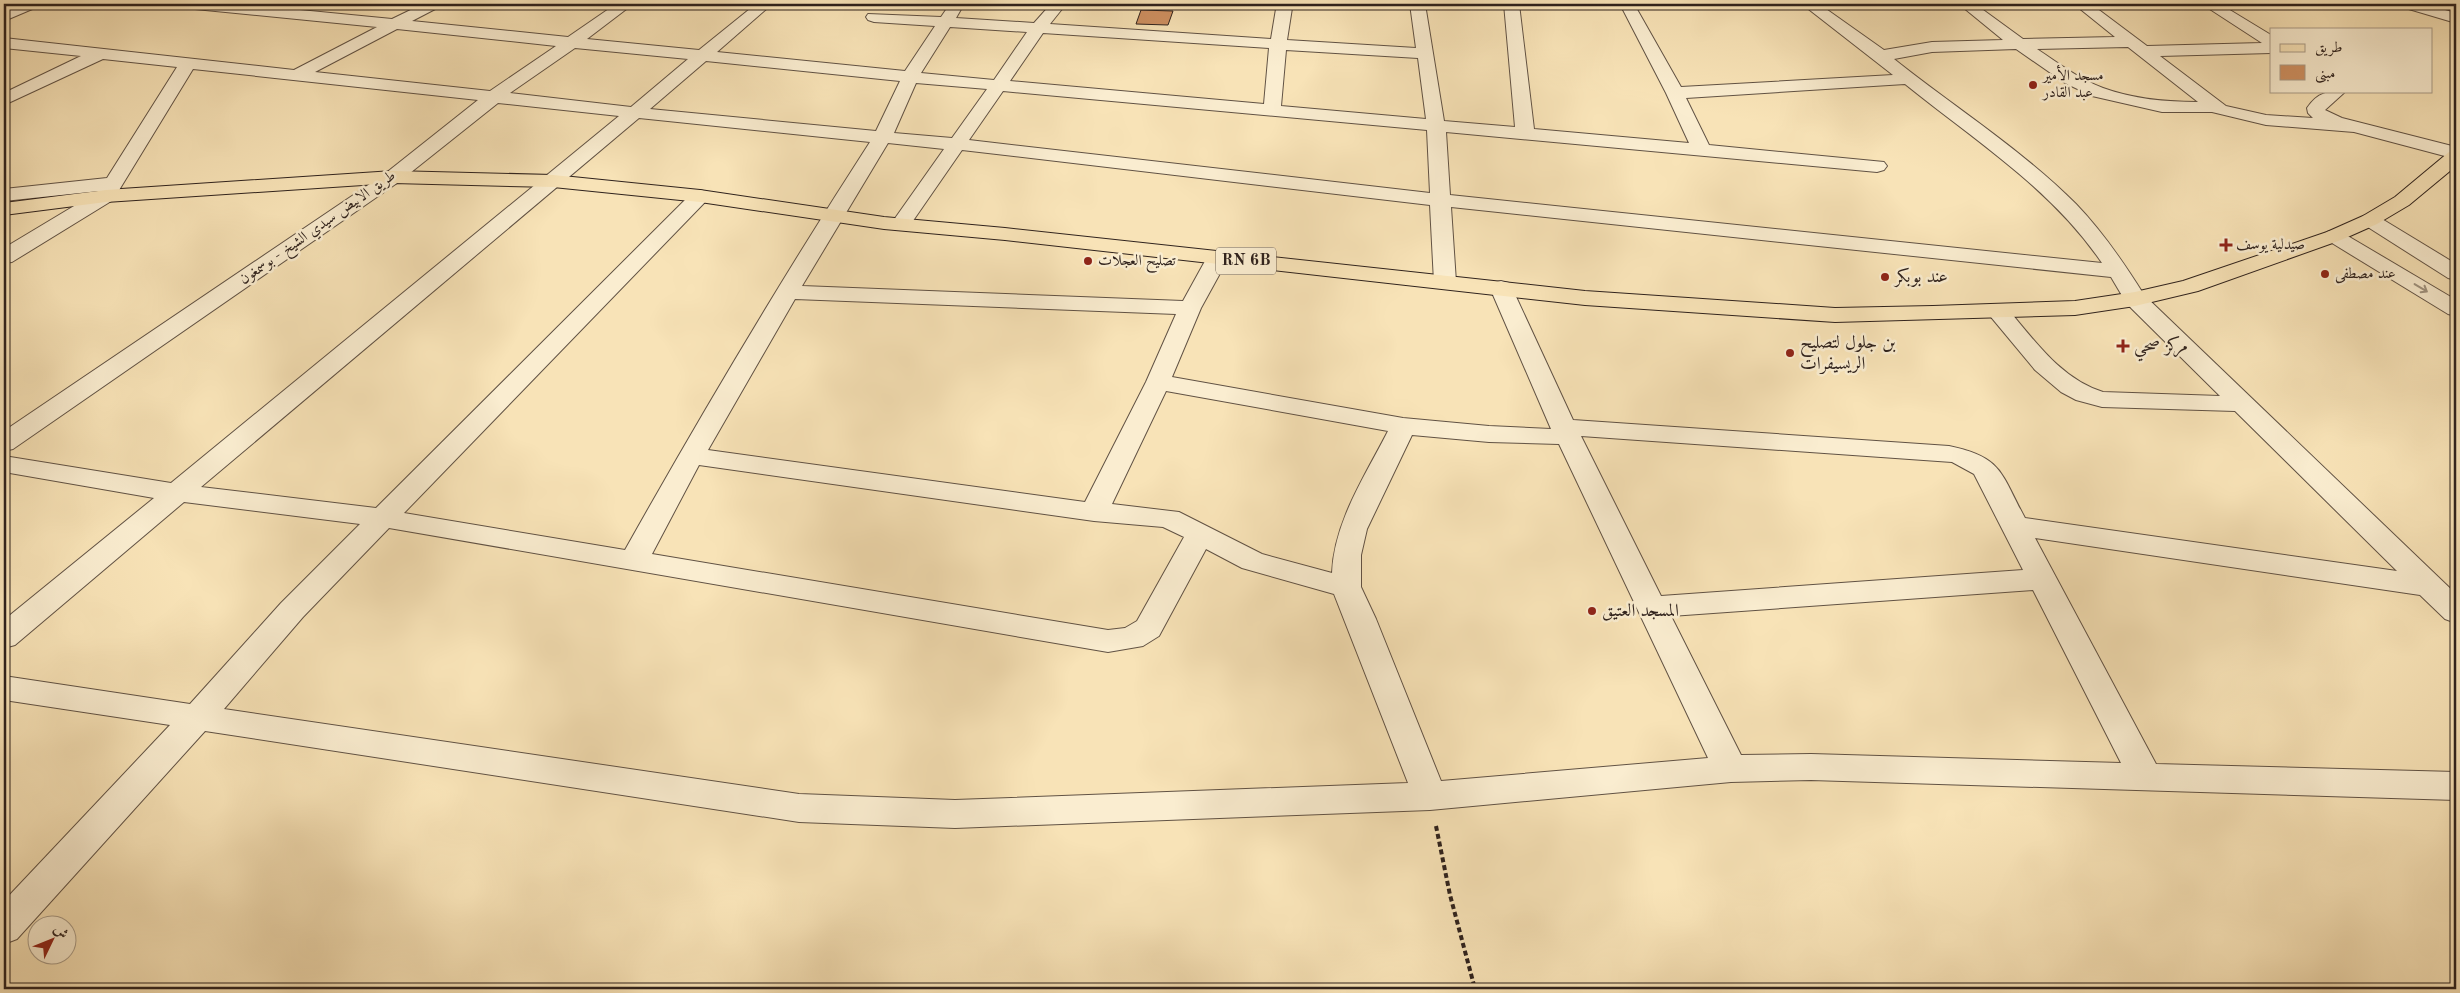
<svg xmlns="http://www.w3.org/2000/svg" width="2460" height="993" font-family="'Old Standard TT',Amiri,serif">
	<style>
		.building { fill: #ce9061; stroke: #2f221d }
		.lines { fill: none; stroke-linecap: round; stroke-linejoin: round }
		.minor-casing { stroke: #615244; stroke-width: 2 }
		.major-casing { stroke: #2f221d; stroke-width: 2 }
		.path { stroke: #2f221d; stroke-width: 4; stroke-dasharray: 5 3; stroke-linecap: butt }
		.minor { fill: #faedd0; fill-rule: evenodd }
		.major { fill: #f8e3b7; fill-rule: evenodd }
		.oneway { stroke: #9f927f }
		.poi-dot { fill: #8f2418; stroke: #faedd0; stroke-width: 2 }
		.labels { text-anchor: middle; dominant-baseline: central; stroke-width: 5; stroke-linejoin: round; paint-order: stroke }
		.far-poi-label { font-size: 15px; fill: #2f221d; stroke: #faedd0; text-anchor: start }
		.far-street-label { font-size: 15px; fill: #2f221d; stroke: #faedd0 }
		.shield { fill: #faedd0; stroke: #6c5f53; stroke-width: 1 }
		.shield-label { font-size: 16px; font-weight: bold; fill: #2f221d }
		.poi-label { font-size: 18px; fill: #2f221d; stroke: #faedd0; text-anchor: start }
	</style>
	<rect width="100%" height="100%" fill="#f8e3b7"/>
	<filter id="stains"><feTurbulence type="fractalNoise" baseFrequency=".004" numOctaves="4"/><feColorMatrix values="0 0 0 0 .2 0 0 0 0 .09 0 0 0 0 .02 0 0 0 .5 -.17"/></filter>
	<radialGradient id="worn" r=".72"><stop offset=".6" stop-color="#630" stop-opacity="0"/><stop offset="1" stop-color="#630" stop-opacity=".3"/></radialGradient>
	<!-- building -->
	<polygon class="building" points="1141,10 1173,11 1168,25 1136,24"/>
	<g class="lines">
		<!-- minor casing -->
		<g class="minor-casing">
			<g id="minor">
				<polygon points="20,4 40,4 37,7 4,21 4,10"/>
				<path d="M188,4h50l154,15 31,-15h18l-2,3 -27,14 156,16 48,-33h17l-46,35 112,11 57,-46h16l-55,48 188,19 30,-45 -61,-4 -6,-2 -2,-3 2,-3 73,3 9,-13h14l-8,14 78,5 17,-19h15l-16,20 221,15 5,-30h-47l-5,-2 -2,-3h74l-4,4 -5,32 129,8 -6,-44h15l19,117 71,6 -11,-123h15l15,125 155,14 -23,-50 -46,-89h14l47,83 212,-12 -91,-71h17l65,46 48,-8 71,-2 -44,-36h16l48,35 92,-2 -41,-33h17l56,42 115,-3 -60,-39h18l51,31v18l-111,3 66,50 40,9 47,3 -5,-5 -1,-5c11,-16 21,-17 39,-17l-21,19 17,8 114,29v12l-102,-27 -88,-7 -54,-13h-50l-70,-16 -27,-13 -49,-34 -84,3 -38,7c60,48 127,90 182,145 27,28 48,59 68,91l312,299v29l-11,-4 -25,-24 -385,-57 121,226 300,8v28l-645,-20 -80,2 -301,28 -475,18 -156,-6 -594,-91 -188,208 -13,5v-43l166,-176 -166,-25v-24l186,28 91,-101 79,-79 -176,-22 -169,143 -11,3v-28l150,-122 -150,-26v-16l167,27 448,-367 -121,-13 -98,78 -387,268 -9,2v-20l382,-258 92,-73 -285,-31 -80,131 -101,62 -8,1v-15l95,-57 -95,10v-12l103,-11 70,-111 -74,-8 -99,46v-12l77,-37 -77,-8v-10l290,32 83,-43 -182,-18 -5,-2zM950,27l77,5 -33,48 -73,-7zM397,29l159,17 -66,45 -175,-19zM1043,33l226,15 -5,56 -254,-23zM2128,47l70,55c-32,0 -65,-3 -95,-14 -24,-9 -45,-25 -66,-39zM575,48l113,11 -57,48 -121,-14zM1286,50l132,8 8,61 -145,-13zM706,61l194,20 -24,50 -226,-22zM916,83l71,6 -35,49 -58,-5zM1905,84c69,56 146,104 197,179l-652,-68 -4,-63 431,40 7,-2 3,-4 -3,-4 -175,-17 -23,-47zM1003,91l424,39 3,63 -461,-53zM639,118l231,24c-86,133 -167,269 -245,408l-221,-37 303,-313 3,-4 -3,-4 -7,-2 -7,2 -317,316 -175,-21zM888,143l56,6 -53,75 3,4 7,2 7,-2 54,-78 468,55 4,77 3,5 8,2 8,-2 3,-5 -5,-75 660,70 16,27 93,92 -117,-4c-43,-13 -70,-54 -98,-86l-8,-2 -8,2 -3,5 49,59 26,22 15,8 26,7 133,4 162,160 -372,-53c-24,-44 -22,-61 -76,-72l-376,-26 -61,-132 -3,-5 -8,-2 -8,2 -3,5 61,141 -62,-3 -86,-8 -231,-41 29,-69 28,-51 -3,-5 -8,-1 -8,1 -27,49 -381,-15zM795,299l381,15 -30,68 -61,120 -377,-52zM1166,391l222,40c-23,45 -54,91 -56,142l-70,-19 -83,-42 -67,-8zM1412,435l77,7 70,2 149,314 -267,23 -65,-162 -15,-32v-32l6,-26zM1581,436l371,26 22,12 49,96 -362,26zM699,465l395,56 69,6 21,10 -47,84 -12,7 -17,2 -456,-76zM389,528l719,124 35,-6 16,-10 47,-87 36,19 92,26 74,189 -453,17 -156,-6 -575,-85 79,-92zM2033,590l88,173 -310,-9 -70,1 -70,-139z"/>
				<polygon points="2399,4 2423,4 2456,13 2456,23 2402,7"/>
				<polygon points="2370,214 2377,216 2456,264 2456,280 2448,278 2363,224 2360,220 2363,216"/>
				<polygon points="2334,230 2341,232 2456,300 2456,316 2448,314 2327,240 2323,236 2327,232"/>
			</g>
		</g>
		<!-- major casing -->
		<g class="major-casing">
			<polygon id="major" points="2456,150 2456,166 2409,205 2377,224 2341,240 2198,291 2135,306 2075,315 1835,322 1585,305 1005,240 884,229 700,202 553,187 393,183 106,202 4,215 4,203 106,190 393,171 553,175 700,190 884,217 1005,228 1585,291 1835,308 1933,306 2075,301 2135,292 2183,281 2327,232 2363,216 2395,197 2449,152"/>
		</g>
		<!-- path -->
		<polyline class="path" points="1436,826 1450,895 1475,989"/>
		<!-- minor -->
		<use href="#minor" class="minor"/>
		<!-- major -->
		<use href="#major" class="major"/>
	</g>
	<!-- one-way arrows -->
	<defs><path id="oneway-shaft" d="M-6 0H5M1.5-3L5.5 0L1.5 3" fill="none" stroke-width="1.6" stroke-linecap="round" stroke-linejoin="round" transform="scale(1.25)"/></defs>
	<use class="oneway" href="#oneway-shaft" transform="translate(2421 288) rotate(31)"/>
	<!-- markers -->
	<g class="poi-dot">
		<circle cx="2033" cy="85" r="5"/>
		<path d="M2223.5 237.5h5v5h5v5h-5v5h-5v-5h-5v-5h5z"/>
		<circle cx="1088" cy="261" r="5"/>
		<circle cx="2325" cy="274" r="5"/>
		<circle cx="1885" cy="277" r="5"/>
		<path d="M2120.5 338.5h5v5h5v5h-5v5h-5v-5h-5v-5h5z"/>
		<circle cx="1790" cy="353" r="5"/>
		<circle cx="1592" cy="611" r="5"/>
	</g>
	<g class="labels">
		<!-- far-poi labels -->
		<g class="far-poi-label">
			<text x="2043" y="76">مسجد الأمير<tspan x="2043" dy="17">عبد القادر</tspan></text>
			<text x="2236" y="245">صيدلية يوسف</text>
			<text x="1098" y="261">تصليح العجلات</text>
			<text x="2335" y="274">عند مصطفى</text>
		</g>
		<!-- far-street labels -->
		<g class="far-street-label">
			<text transform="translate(318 228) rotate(-35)">طريق الابيض سيدي الشيخ - بوسمغون</text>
		</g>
		<!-- shield labels -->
		<rect class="shield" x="1216" y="247.5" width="60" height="27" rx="4"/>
		<g class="shield-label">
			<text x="1246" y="261">RN 6B</text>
		</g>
		<!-- poi labels -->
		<g class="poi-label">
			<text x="1895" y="277">عند بوبكر</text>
			<text x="1800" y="343">بن جلول لتصليح<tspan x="1800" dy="21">الريسيفرات</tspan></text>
			<text x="2134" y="346">مركز صحي</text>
			<text x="1602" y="611">المسجد العتيق</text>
		</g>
	</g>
	<!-- margin -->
	<rect width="2460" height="993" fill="none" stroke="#f8e3b7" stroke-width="20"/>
	<rect x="5" y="5" width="2450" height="983" fill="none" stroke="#2f221d" stroke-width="2.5"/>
	<rect x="10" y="10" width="2440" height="973" fill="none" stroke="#2f221d"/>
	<!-- legend -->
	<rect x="2270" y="28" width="162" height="65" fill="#faedd0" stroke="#a99c88"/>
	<rect x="2280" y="44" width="25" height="8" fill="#f8e3b7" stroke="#a99c88"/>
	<text x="2315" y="52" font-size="15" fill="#2f221d">طريق</text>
	<rect x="2280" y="65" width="25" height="15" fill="#ce9061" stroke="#a99c88"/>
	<text x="2315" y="78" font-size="15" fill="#2f221d">مبنى</text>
	<!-- north arrow -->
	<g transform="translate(52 940) rotate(47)"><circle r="24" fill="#faedd0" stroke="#a99c88"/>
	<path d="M0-4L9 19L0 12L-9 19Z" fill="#8f2418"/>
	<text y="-8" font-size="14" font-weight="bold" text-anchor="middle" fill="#2f221d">ش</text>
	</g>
	<rect width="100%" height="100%" filter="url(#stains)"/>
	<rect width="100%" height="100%" fill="url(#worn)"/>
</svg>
